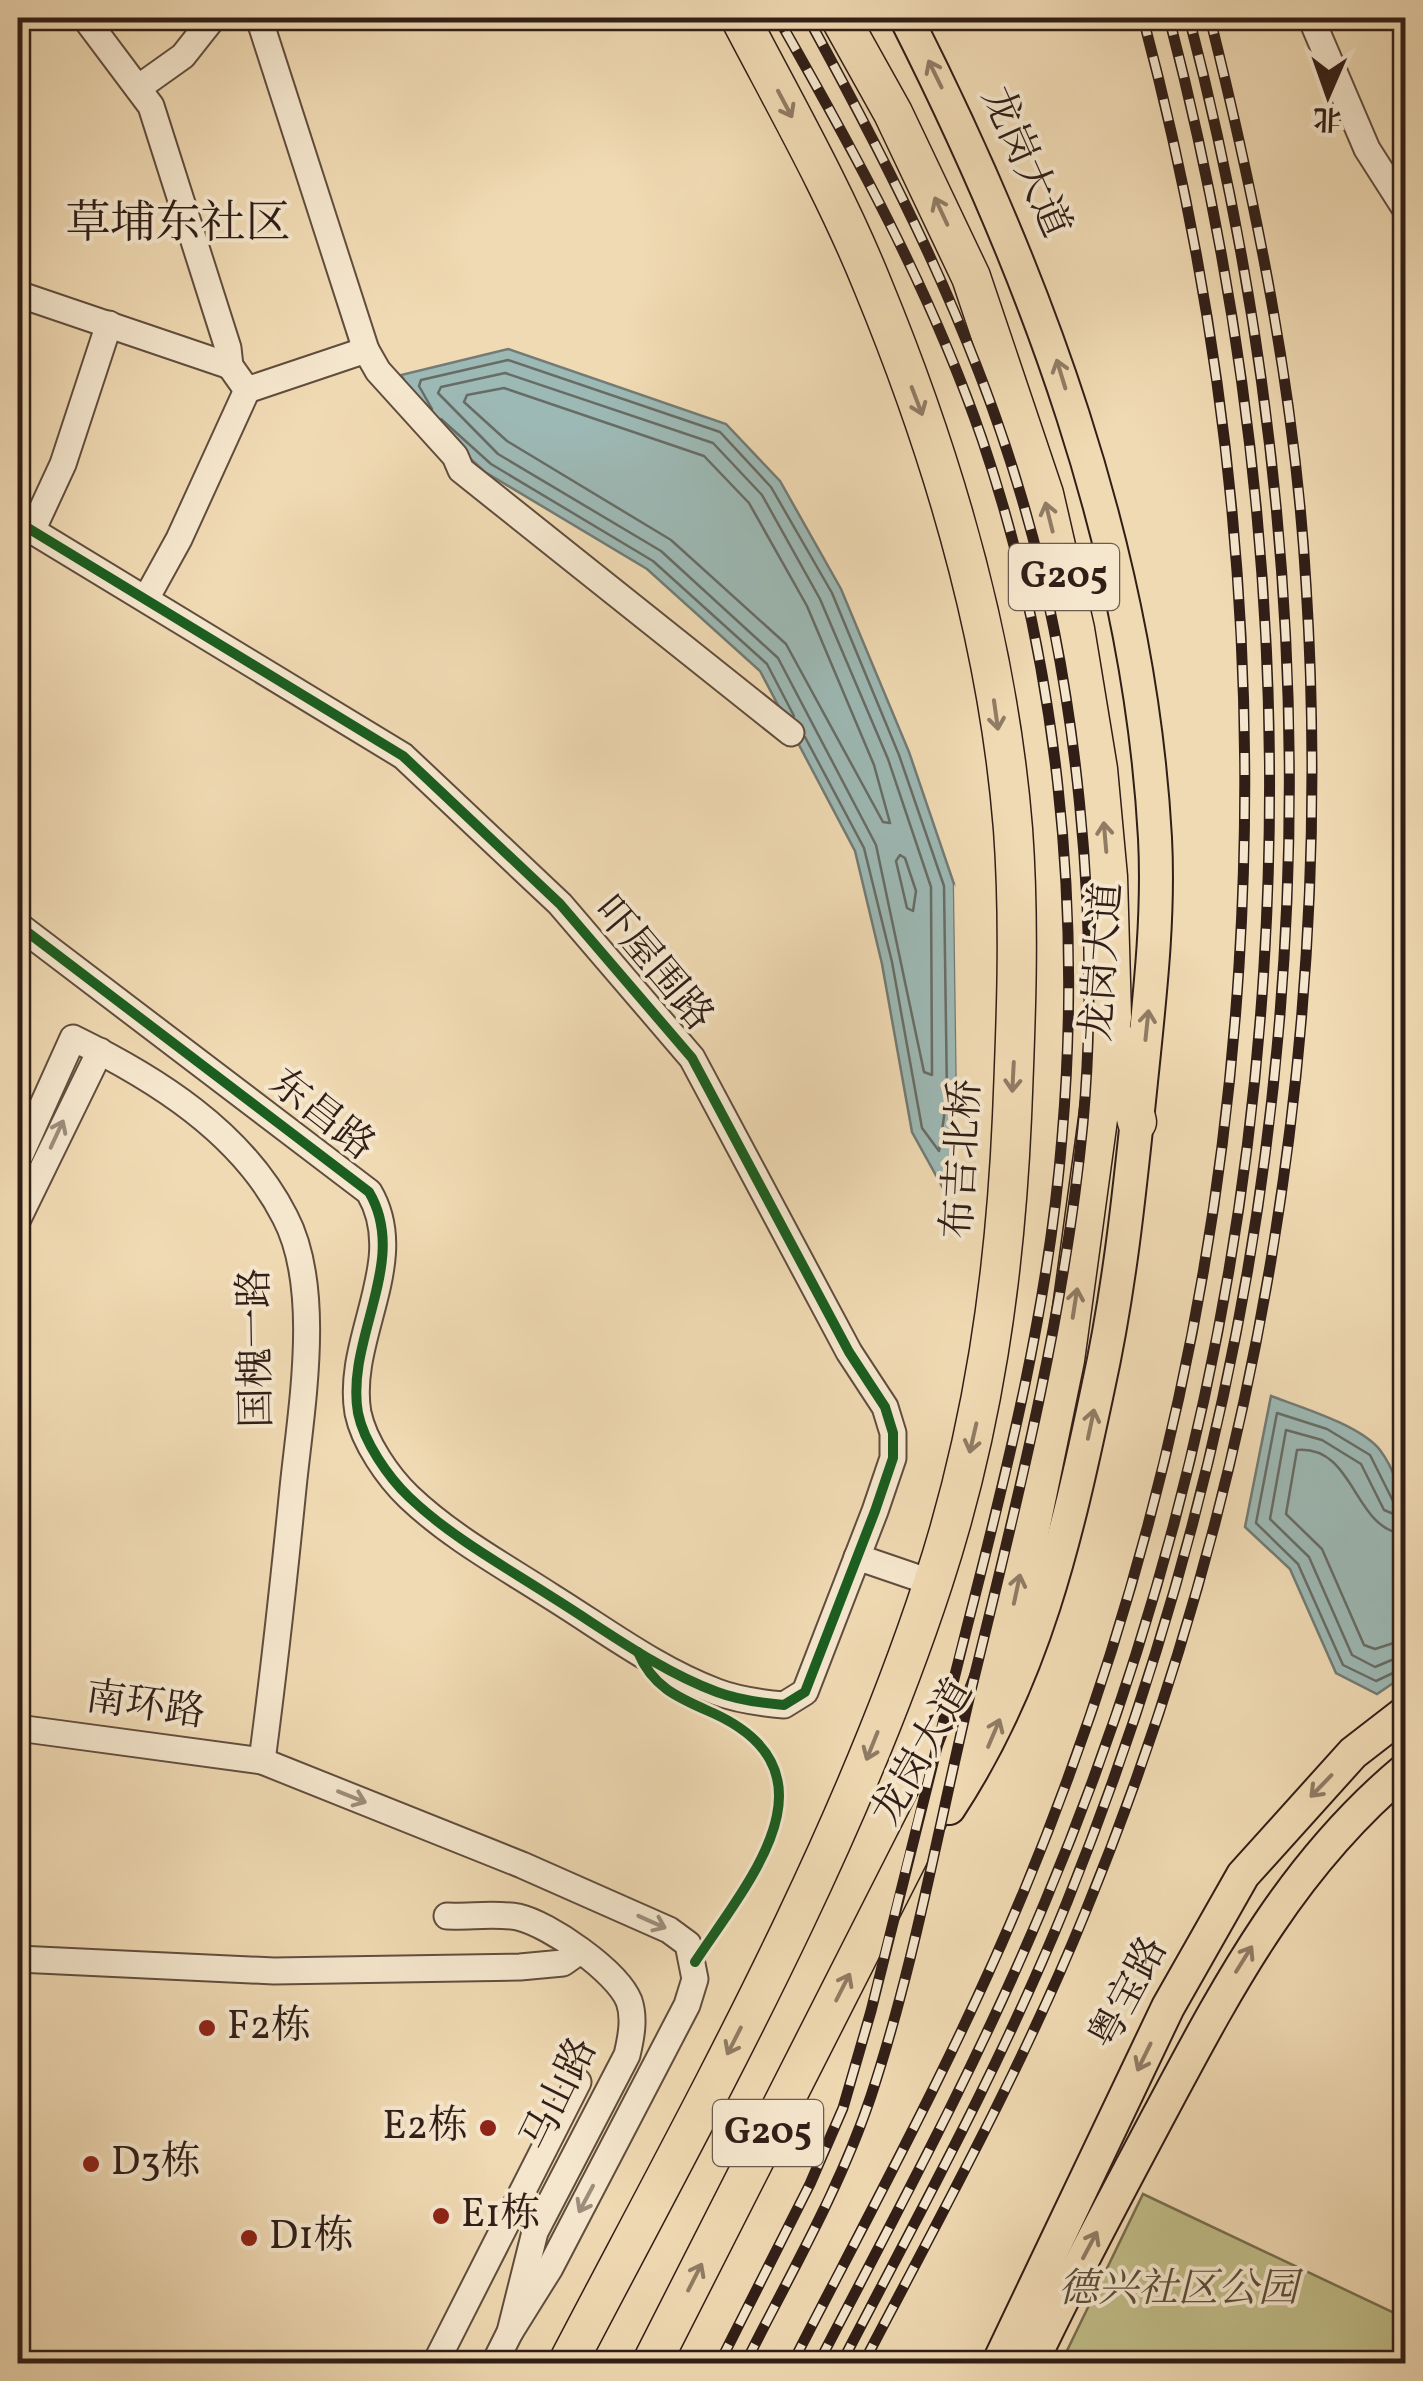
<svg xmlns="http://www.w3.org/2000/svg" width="1423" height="2381" font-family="Vollkorn,'Noto Serif SC',serif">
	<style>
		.green { fill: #c0bd88; stroke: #786e50; stroke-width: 2.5 }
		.water { fill: #9db9b5; stroke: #727b76; stroke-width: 2.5 }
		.pier { fill: #f0dab3 }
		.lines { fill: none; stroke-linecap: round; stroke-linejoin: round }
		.shore { stroke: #676c66; stroke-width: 2.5 }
		.minor-casing { stroke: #614d3e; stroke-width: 29 }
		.major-casing { stroke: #311e17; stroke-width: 36 }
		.highway-casing { stroke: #311e17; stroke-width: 41 }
		.minor { stroke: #f5e7ce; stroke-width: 25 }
		.major { stroke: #f0dab3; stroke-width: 32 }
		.highway { stroke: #f0dab3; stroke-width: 38 }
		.rail-casing { stroke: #311e17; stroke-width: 11 }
		.rail { stroke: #f5e7ce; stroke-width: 8; stroke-dasharray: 22; stroke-linecap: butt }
		.cycleway-casing { stroke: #f5e7ce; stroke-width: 16 }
		.cycleway { stroke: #1b5e20; stroke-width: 10 }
		.oneway { stroke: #907c65 }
		.oneway2 { stroke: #9d8d7c }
		.poi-dot { fill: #8f2418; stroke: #f5e7ce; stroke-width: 4 }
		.labels { text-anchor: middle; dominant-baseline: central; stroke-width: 8; stroke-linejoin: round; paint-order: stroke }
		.shield { fill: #f5e7ce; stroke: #6c5a4e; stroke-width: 2.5 }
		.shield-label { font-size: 38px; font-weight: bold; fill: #311e17 }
		.street-label { font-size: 40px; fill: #311e17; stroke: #f5e7ce }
		.poi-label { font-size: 40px; fill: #311e17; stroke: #f5e7ce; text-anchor: start }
		.park-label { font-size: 40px; font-style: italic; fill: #5c4e39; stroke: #f5e7ce }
		.quarter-label { font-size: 45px; fill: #311e17; stroke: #f5e7ce }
	</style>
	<rect width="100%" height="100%" fill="#f0dab3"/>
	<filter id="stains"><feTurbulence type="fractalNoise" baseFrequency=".002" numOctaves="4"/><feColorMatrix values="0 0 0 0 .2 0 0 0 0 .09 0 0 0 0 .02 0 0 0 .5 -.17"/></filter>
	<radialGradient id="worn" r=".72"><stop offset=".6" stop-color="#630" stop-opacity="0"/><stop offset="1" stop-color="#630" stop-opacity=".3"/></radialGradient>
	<!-- green -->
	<polygon class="green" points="1143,2194 1405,2318 1405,2363 1061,2363"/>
	<!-- water -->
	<g class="water">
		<polygon points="508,349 726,424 780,481 841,589 909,752 954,884 957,1097 948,1197 912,1132 882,964 855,851 760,671 647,569 485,472 427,419 401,375"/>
		<path d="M1271,1396c29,11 89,29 109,54 41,54 26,160 25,225l-28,19 -41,-21 -46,-104 -45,-42z"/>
	</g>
	<!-- pier -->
	<polygon class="pier" points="954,884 959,895 962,1097 953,1197 949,1202 957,1097"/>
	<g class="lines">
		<!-- shore -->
		<g class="shore">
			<polygon points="505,373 713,443 762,495 820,599 888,759 931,887 932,1075 924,1072 876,845 778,658 661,551 498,454 438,393 441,387"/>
			<polygon points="504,388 704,456 749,503 807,606 874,765 890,823 883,822 786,644 671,540 507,441 464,402 467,395"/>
			<polyline points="432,409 419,386 421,380 508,360 720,432 771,487 832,593 899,755 944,886 947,1096 939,1151 922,1128 892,962 864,848 805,737"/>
			<polyline points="441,419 491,464 653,561 767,664 794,716"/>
			<polygon points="900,855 905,858 916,891 913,911 907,908 896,861"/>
			<polyline points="1406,1507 1393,1501 1370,1455 1327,1429 1277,1413 1256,1523 1298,1564 1343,1665 1376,1681 1406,1667"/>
			<polyline points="1406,1519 1384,1510 1361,1464 1322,1440 1286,1430 1270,1519 1309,1557 1352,1655 1375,1667 1406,1654"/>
			<path d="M1406,1534c-53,-2 -50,-89 -109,-84l-11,64 36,35 42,96 11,4 31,-10"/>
		</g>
		<!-- minor casing -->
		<g class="minor-casing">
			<g id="minor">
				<polyline points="85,18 151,106 228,348 230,366 247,390 366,350 378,371 455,456 461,470 791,733"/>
				<polyline points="259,18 366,350"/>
				<polyline points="1311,18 1367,149 1406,210"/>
				<polyline points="138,88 183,56 213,18"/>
				<polyline points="18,294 230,366"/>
				<path d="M18,522l385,234 157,148 132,154 157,294 36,55 8,26v25l-18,53 -70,181 -21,13c-23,-2 -46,-5 -67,-13 -59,-22 -112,-62 -165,-95 -48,-31 -101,-60 -143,-100 -21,-20 -45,-55 -51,-84 -13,-74 52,-152 11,-221l-351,-267"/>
				<polyline points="32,531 63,464 109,324"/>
				<polyline points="147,597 179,539 247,390"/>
				<path d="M18,1160l55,-122c82,40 169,94 212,179 38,72 16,192 8,271 -9,91 -19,182 -31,273"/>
				<polyline points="18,1219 100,1051"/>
				<polyline points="857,1557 933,1583"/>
				<polyline points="18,1728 262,1761 522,1865 669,1930 688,1944 695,1979 687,2005 550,2268 510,2332"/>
				<path d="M447,1916c22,1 49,-3 71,1 31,7 99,54 111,84 6,17 2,37 -2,54l-92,177 -25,100 -16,32"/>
				<polyline points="18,1959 274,1971 520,1967 563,1963 580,1951"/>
				<polyline points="435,2364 578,2082"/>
			</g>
		</g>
		<!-- major casing -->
		<g class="major-casing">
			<g id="major">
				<path d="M906,18c129,255 233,531 249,820 4,78 -5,156 -13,234 -11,105 -21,212 -44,316 -32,151 -63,289 -149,420"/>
				<polyline points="998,2364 1168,2007 1243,1875 1353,1753 1406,1712"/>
				<path d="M1031,2364c40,-85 85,-168 129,-251 69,-129 131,-248 246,-344"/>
			</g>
		</g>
		<!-- highway casing -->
		<g class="highway-casing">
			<g id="highway">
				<polyline points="1118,1042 1137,1122"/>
				<path d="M567,2364c133,-255 276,-507 366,-781 50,-152 72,-306 79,-466 4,-96 8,-192 1,-288 -15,-186 -69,-371 -140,-543 -37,-92 -87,-180 -133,-268"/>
				<polyline points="651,2364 960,1755 1010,1626 1065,1360 1112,1017 1108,877 1098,769 1075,629 1044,494 971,277 893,113 840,18"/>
			</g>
		</g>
		<!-- minor -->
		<use href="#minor" class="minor"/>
		<!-- major -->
		<use href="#major" class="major"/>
		<!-- highway -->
		<use href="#highway" class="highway"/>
		<!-- rail casing -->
		<g class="rail-casing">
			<g id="rail">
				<path d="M719,2364l91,-180 33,-76 28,-97c31,-128 63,-256 96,-384 41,-160 82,-324 95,-490 20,-232 -5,-478 -80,-698 -51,-148 -127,-286 -204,-421"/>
				<path d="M745,2364c44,-88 95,-175 126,-268 45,-136 69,-279 103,-418 45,-184 91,-367 109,-555 18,-198 -6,-444 -64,-634 -49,-165 -129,-321 -211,-471"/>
				<path d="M792,2364c80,-156 165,-311 232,-473 248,-600 286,-1248 119,-1873"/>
				<path d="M818,2364c79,-152 161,-303 227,-462 253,-604 289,-1253 124,-1884"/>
				<path d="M841,2364c79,-152 162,-303 226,-462 247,-615 289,-1243 122,-1884"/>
				<path d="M863,2364c78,-149 159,-296 222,-451 172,-420 250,-876 221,-1329 -11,-191 -50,-381 -96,-566"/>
			</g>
		</g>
		<!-- rail -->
		<use href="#rail" class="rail"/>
		<!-- cycleway casing -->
		<g class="cycleway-casing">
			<g id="cycleway">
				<path d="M18,522l385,234 157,148 132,154 157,294 36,55 8,26v25l-18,53 -70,181 -21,13c-23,-2 -46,-5 -67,-13 -59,-22 -112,-62 -165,-95 -48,-31 -101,-60 -143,-100 -21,-20 -45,-55 -51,-84 -13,-74 52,-152 11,-221l-351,-267"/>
				<path d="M638,1652c15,36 41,46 75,61 132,60 34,170 -18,249"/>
			</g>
		</g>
		<!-- cycleway -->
		<use href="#cycleway" class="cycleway"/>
	</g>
	<!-- one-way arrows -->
	<defs><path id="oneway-shaft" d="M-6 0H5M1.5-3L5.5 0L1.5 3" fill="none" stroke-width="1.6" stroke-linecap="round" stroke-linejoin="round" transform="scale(2.5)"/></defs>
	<g class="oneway">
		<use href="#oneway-shaft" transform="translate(935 74) rotate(-116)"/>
		<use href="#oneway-shaft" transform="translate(785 104) rotate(62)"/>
		<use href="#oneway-shaft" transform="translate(941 211) rotate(-115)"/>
		<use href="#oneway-shaft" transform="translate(1061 374) rotate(-107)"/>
		<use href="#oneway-shaft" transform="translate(917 401) rotate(69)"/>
		<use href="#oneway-shaft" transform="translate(1049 517) rotate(-104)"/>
		<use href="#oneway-shaft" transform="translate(996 715) rotate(82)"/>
		<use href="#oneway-shaft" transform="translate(1105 837) rotate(-95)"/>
		<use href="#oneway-shaft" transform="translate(1147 1025) rotate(-84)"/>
		<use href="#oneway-shaft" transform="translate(1013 1077) rotate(93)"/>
		<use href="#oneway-shaft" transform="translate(1075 1303) rotate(-81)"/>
		<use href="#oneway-shaft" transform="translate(1091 1424) rotate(-78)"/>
		<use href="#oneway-shaft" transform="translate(973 1438) rotate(103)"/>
		<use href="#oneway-shaft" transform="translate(1017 1589) rotate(-78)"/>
		<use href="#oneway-shaft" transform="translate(994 1733) rotate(-67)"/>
		<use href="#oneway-shaft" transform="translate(872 1746) rotate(112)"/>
		<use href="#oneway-shaft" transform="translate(1321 1786) rotate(134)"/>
		<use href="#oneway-shaft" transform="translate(1244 1959) rotate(-58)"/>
		<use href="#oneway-shaft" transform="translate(843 1987) rotate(-63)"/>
		<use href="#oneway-shaft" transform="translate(734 2041) rotate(117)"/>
		<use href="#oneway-shaft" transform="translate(1144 2057) rotate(116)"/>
		<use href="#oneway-shaft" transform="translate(1090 2245) rotate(-62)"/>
		<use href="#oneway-shaft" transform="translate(695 2277) rotate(-63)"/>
	</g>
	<g class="oneway2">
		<use href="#oneway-shaft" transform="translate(57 1134) rotate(-65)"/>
		<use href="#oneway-shaft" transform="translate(352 1797) rotate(22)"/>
		<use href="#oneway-shaft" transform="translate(652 1922) rotate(24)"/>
		<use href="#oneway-shaft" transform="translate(586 2199) rotate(118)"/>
	</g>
	<!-- markers -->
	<g class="poi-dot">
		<circle cx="207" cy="2028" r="10"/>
		<circle cx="488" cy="2128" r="10"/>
		<circle cx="91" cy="2164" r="10"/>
		<circle cx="441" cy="2216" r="10"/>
		<circle cx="249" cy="2238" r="10"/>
	</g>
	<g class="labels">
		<!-- shield labels -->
		<g class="shield">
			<rect x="1009" y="544" width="110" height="66" rx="8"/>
			<rect x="713" y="2100" width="110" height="66" rx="8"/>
		</g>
		<g class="shield-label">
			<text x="1064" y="577">G205</text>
			<text x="768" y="2133">G205</text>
		</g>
		<!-- street labels -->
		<g class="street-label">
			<text transform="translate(1024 163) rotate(66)">龙岗大道</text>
			<text transform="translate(1104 962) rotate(-86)">龙岗大道</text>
			<text transform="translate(652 965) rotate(50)">吓屋围路</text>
			<text transform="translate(321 1116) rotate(38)">东昌路</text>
			<text transform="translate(964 1159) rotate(-87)">布吉北桥</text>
			<text transform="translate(258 1348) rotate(-91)">国槐一路</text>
			<text transform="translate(145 1707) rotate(8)">南环路</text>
			<text transform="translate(924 1753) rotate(-60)">龙岗大道</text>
			<text transform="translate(1130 1994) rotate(-62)">粤宝路</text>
			<text transform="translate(561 2095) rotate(-64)">马山路</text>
		</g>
		<!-- poi labels -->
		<g class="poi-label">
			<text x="227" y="2028">F2栋</text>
			<text x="468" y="2128" text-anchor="end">E2栋</text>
			<text x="111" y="2164">D3栋</text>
			<text x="461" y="2216">E1栋</text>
			<text x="269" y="2238">D1栋</text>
		</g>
		<!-- park labels -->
		<g class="park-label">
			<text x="1178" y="2291">德兴社区公园</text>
		</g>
		<!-- quarter labels -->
		<g class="quarter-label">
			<text x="178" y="225">草埔东社区</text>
		</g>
	</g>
	<!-- margin -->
	<rect width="1423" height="2381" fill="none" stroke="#f0dab3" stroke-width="60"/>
	<rect x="20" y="20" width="1383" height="2341" fill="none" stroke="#311e17" stroke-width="5"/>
	<rect x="30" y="30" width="1363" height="2321" fill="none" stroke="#311e17" stroke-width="2.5"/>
	<!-- north arrow -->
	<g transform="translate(1328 95) rotate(182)" stroke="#f5e7ce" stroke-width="8" paint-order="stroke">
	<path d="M0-8L18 38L0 25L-18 38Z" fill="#311e17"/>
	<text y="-15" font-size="28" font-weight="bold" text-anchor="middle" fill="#311e17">北</text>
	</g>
	<rect width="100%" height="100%" filter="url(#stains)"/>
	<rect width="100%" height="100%" fill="url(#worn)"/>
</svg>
